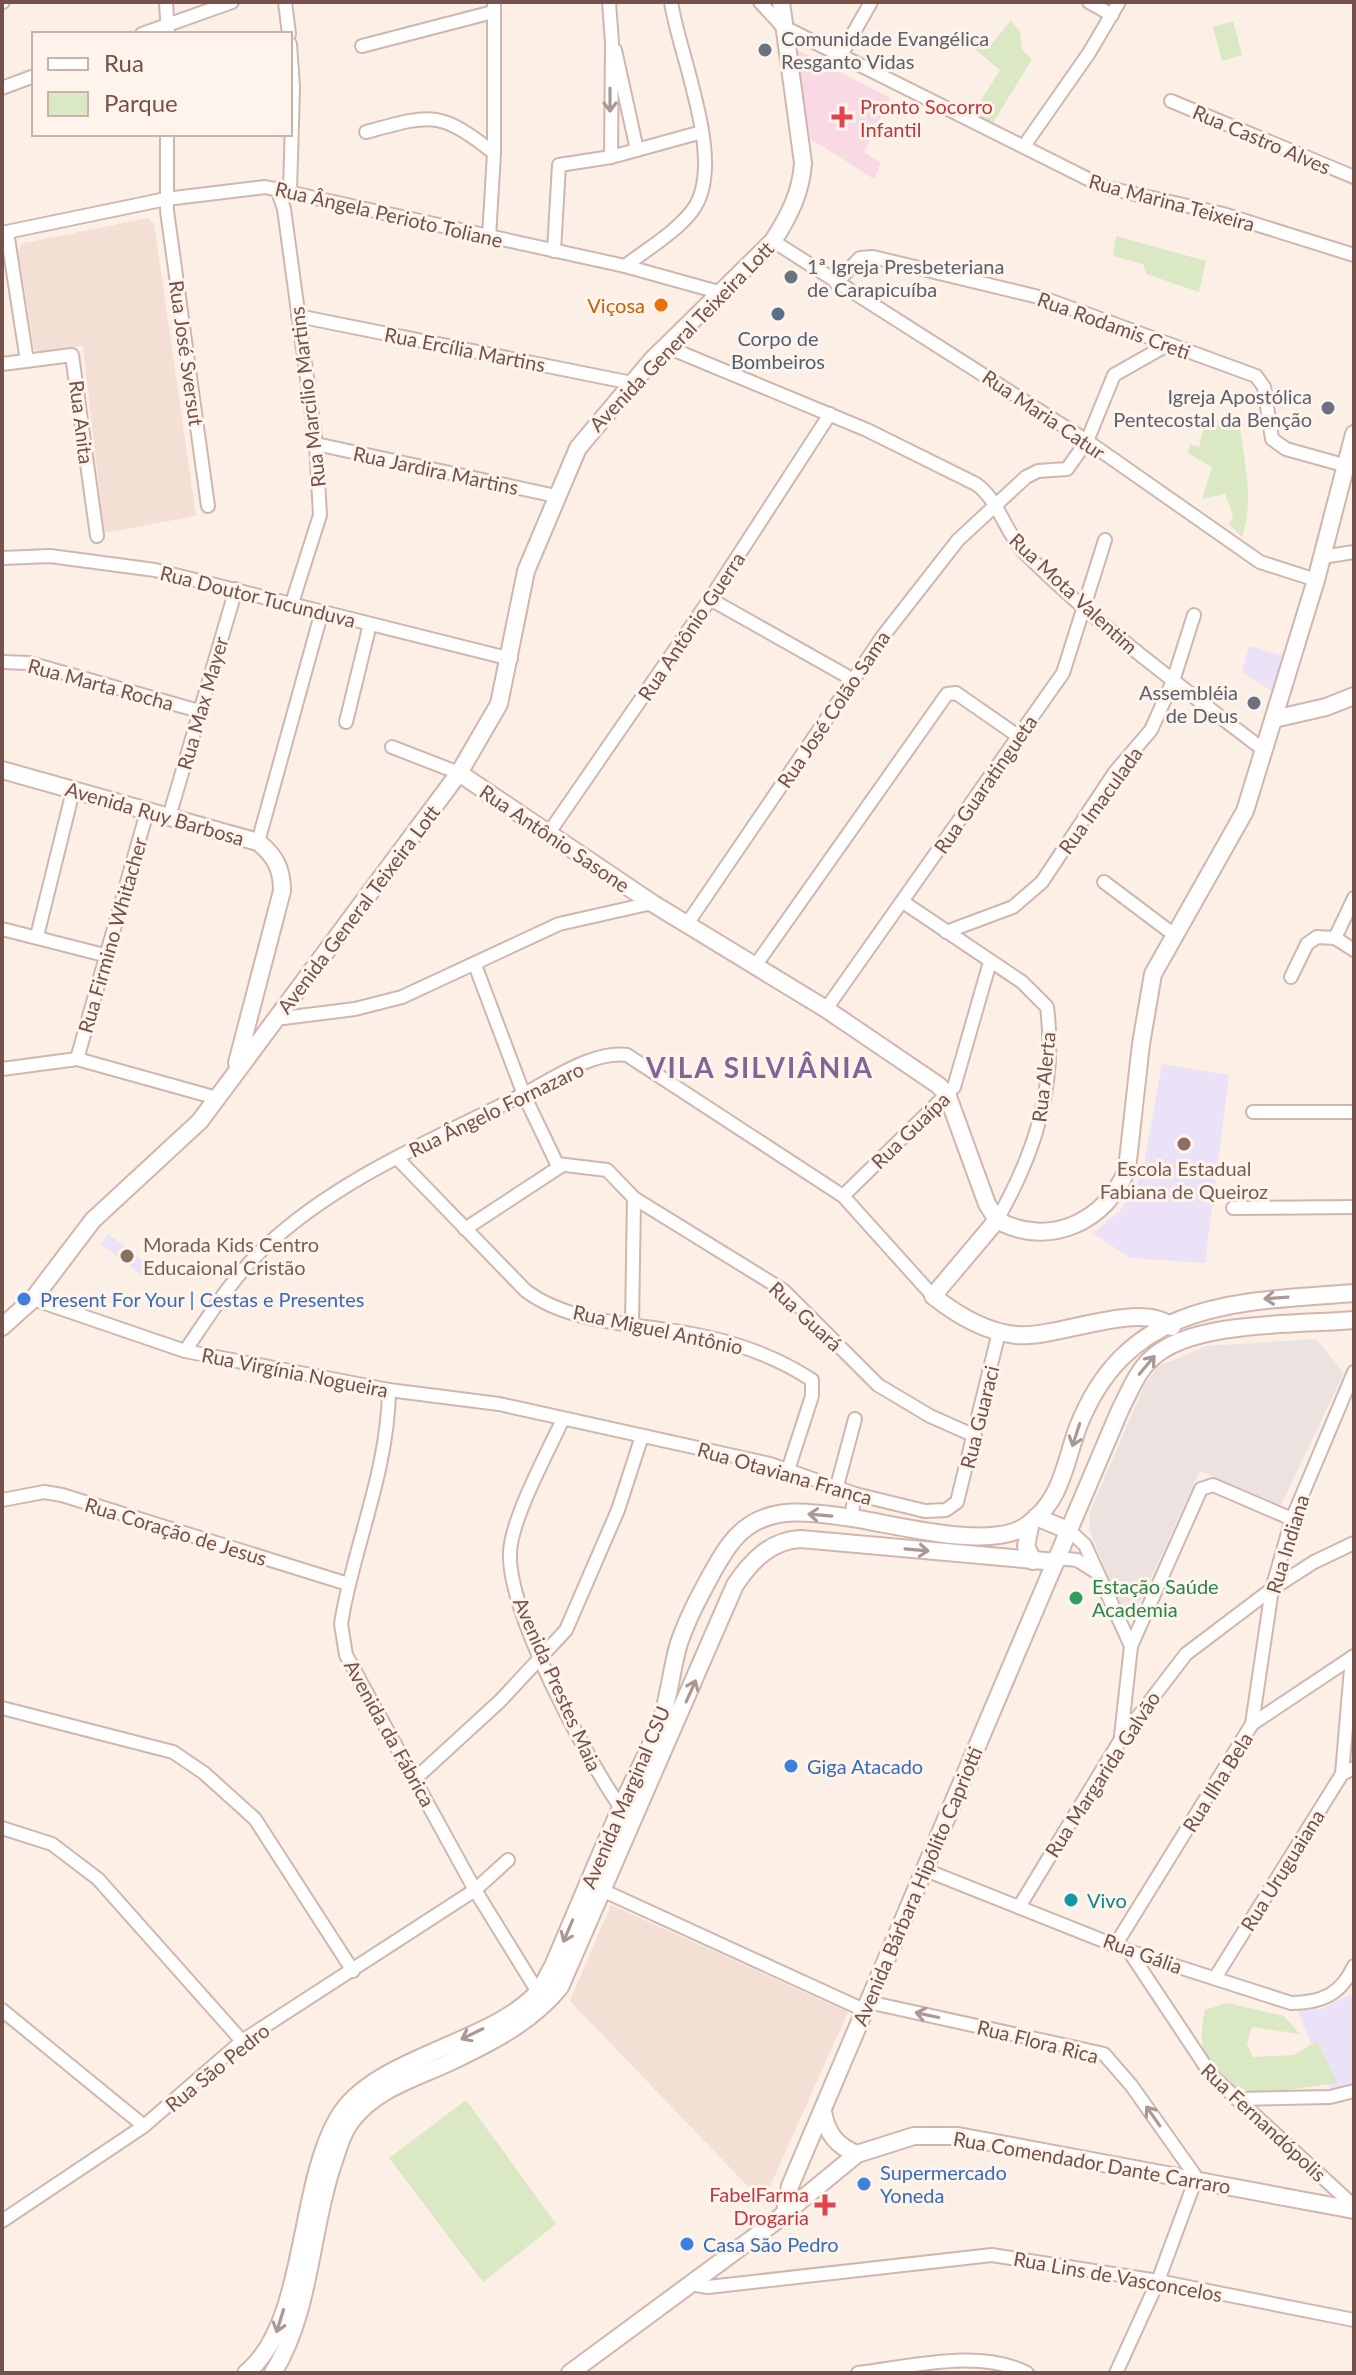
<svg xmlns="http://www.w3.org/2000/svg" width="1356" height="2375" font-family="Lato,sans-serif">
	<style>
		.residential { fill: #f3dfd4 }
		.industrial { fill: #ece3e0 }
		.education { fill: #ece2f8 }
		.medical { fill: #f9d9e3 }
		.green { fill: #dae9c4 }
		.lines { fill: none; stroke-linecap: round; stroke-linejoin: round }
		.street-casing { stroke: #cfb7af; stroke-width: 16 }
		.secondary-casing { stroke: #d2b6ac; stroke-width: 20 }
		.street { stroke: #fff; stroke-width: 12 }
		.secondary { stroke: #fff; stroke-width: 16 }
		.oneway { stroke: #ac9793 }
		.worship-dot { fill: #6b7280; stroke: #fff4ec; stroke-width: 3 }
		.health-dot { fill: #e0444e; stroke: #fff4ec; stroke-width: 3 }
		.food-dot { fill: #e8710a; stroke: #fff4ec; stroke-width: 3 }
		.service-dot { fill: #5c6f8a; stroke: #fff4ec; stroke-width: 3 }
		.education-dot { fill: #8d6e63; stroke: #fff4ec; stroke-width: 3 }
		.shop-dot { fill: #3f7fe0; stroke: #fff4ec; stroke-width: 3 }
		.leisure-dot { fill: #2e9e5b; stroke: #fff4ec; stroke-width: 3 }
		.culture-dot { fill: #0f9aa8; stroke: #fff4ec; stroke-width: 3 }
		.labels { text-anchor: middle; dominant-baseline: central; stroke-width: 6; stroke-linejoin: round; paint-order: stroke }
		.worship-label { font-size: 20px; fill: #5b616d; stroke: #fff4ec; text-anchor: start }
		.health-label { font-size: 20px; fill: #be3a42; stroke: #fff4ec; text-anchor: start }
		.street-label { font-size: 20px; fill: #74524b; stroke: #fff4ec }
		.food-label { font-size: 20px; fill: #c56008; stroke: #fff4ec; text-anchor: end }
		.service-label { font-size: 20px; fill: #4e5e75; stroke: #fff4ec }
		.education-label { font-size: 20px; fill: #785e54; stroke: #fff4ec }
		.shop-label { font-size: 20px; fill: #366cbe; stroke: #fff4ec; text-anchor: start }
		.leisure-label { font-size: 20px; fill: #27864d; stroke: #fff4ec; text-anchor: start }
		.culture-label { font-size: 20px; fill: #0d838f; stroke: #fff4ec; text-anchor: start }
		.district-label { font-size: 28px; font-weight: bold; letter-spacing: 2px; fill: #7e6798; stroke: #fff4ec }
	</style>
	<rect width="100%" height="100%" fill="#fcefe6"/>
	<!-- residential -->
	<g class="residential">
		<polygon points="148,218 154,224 196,516 104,533 83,346 40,352 34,349 18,250 24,243"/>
		<polygon points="611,1905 848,2012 763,2202 570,2001"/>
	</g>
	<!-- industrial -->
	<polygon class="industrial" points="1316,1339 1344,1373 1281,1505 1200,1471 1133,1617 1119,1603 1089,1529 1090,1512 1143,1388 1157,1367 1206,1346"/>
	<!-- education -->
	<g class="education">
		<polygon points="1249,646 1284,656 1273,692 1242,672"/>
		<polygon points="1162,1064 1229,1075 1205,1263 1130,1258 1093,1233 1120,1211 1142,1175"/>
		<polygon points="108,1234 153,1268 145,1278 101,1244"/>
		<polygon points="1354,1993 1354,2082 1330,2089 1298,2012 1323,2008"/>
	</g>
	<!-- medical -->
	<polygon class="medical" points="794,48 890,98 864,152 881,163 874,179 806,136"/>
	<!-- green -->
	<g class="green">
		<polygon points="1011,20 1020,32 1022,50 1032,59 993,123 973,113 1000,70 971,46 977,35 991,45"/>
		<polygon points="1233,21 1242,55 1222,61 1213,27"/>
		<polygon points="1116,236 1206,261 1199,292 1146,274 1143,264 1113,256"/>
		<path d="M1228,418l12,10c5,35 14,76 2,109l-13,-13 4,-9 -8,-21 -23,5 10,-32 -24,-14 2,-9 9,3 6,-23 9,3 5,-8z"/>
		<path d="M1227,2003l57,13 16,18 -48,-7 -5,17 6,13 41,-2 23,-14 21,42c-21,2 -69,12 -88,8 -45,-9 -54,-41 -45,-81z"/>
		<polygon points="466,2100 556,2224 483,2282 389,2158"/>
	</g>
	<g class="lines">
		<!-- street casing -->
		<g class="street-casing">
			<g id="street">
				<polyline points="2,2 3,2"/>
				<polyline points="166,2 168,34"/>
				<polyline points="285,2 289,34"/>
				<polyline points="609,2 612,43 611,157"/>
				<polyline points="760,2 782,26 1104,187 1223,214 1354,255"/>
				<polyline points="1089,2 1112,15"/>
				<polyline points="142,34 232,2"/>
				<polyline points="362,46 493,12"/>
				<polyline points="615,50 637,150"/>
				<polyline points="841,55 871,2"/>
				<polyline points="2,88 34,76"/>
				<polyline points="1171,101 1354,177"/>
				<path d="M366,132c66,-18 73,-22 128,21"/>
				<polyline points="167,134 167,211 208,506"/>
				<polyline points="1024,146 1089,53 1119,2"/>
				<polyline points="277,188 284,209 316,444 320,515 292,603"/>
				<polyline points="290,191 293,87 290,44"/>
				<polyline points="7,232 27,361"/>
				<polyline points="2,233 166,199 265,187 625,266 722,293"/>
				<polyline points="489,237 494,153 494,2"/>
				<polyline points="773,241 1087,441 1260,562 1316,580"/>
				<polyline points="554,251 559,165 611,157 702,132"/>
				<path d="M625,266c22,-17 50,-33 67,-55 36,-46 -13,-155 -21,-209"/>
				<polyline points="836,283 860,258 873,257 1043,298 1256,376 1264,387 1272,439 1286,449 1347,466"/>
				<polyline points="298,316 632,383"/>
				<path d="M667,347l200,83 109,54c23,16 29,49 49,69 73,73 158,135 240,198"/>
				<polyline points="2,364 72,355 97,536"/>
				<polyline points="316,444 556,496"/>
				<polyline points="1322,557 1354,552"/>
				<polyline points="2,558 50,556 155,570 511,659"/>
				<polyline points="710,599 852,679"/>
				<polyline points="2,662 29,663 199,711"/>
				<polyline points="346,722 370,624"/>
				<polyline points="392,747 459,773"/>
				<polyline points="169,817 236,589"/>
				<polyline points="548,834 710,599 830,414"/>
				<polyline points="258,842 322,611"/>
				<polyline points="1104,882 1173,934"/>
				<path d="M903,902l119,80 25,25c10,79 -12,146 -50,213"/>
				<polyline points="687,924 883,636 958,540 1026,477 1038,471 1067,469 1087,441 1114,375 1167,345"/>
				<polyline points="2,929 104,955"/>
				<polyline points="946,932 1013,907 1042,882 1115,772 1151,730 1173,681 1194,615"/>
				<polyline points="37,936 73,791"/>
				<polyline points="1335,938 1354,898"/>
				<polyline points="475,965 524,1095 557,1164 607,1170 634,1198 783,1290 878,1385 930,1416 975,1436"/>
				<polyline points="755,966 947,694 956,693 1018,736"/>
				<polyline points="1291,977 1307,944 1317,937 1335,938 1354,950"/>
				<polyline points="826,1009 1063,673 1105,540"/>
				<polyline points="275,1019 355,1009 402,997 559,924 652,903"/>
				<polyline points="77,1059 147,812"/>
				<polyline points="2,1069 77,1059 217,1098"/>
				<polyline points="1253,1112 1354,1112"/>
				<path d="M397,1158l129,133c46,34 112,32 166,43 44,8 83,22 120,46v16l-24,74"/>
				<polyline points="843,1196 954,1087 990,962"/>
				<polyline points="1233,1208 1354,1207"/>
				<polyline points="465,1229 561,1166"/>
				<polyline points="33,1299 185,1351 389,1390 499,1404 770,1464 855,1494 925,1511 946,1510 957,1502 999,1332"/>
				<polyline points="632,1325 634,1198"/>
				<path d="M185,1351c24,-35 47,-73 78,-102 72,-69 170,-109 257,-153 30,-15 73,-46 107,-41l216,141 90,100"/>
				<path d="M389,1390c-1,76 -30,143 -45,217l-3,17 5,31 129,235 66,107"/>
				<path d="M562,1421c-15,33 -50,96 -52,131 -3,59 76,206 111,256"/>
				<polyline points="837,1486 855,1419"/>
				<polyline points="2,1500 44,1492 62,1495 348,1584"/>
				<polyline points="851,1518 855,1494"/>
				<polyline points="1070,1531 1085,1545 1131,1646 1121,1736"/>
				<polyline points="1058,1558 1077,1560 1096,1572"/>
				<polyline points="1131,1646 1201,1489 1213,1485 1292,1519"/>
				<polyline points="2,1708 173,1752 204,1773 255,1819 353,1971"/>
				<polyline points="1252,1724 1272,1589 1292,1519 1354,1372"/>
				<polyline points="1342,1774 1352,1657"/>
				<polyline points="415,1779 500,1701 566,1630 618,1510 642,1436"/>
				<polyline points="2,1828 52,1844 98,1879 242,2041"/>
				<path d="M923,1869l206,82 162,52c31,0 50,-9 63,-37"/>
				<polyline points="604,1891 864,2010"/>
				<polyline points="1019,1907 1121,1739 1186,1654 1272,1589 1314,1562 1354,1543"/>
				<polyline points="1116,1944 1252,1724 1354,1656"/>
				<polyline points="1129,1951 1212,2076 1354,2206"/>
				<polyline points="1215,1978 1342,1774 1354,1768"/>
				<polyline points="868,2002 1104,2054 1131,2085 1194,2174 1195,2181 1158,2281 1116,2373"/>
				<polyline points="2,2010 144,2126"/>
				<polyline points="1237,2099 1330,2097 1354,2091"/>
				<polyline points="2,2221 144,2126 242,2041 475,1890 508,1860"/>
				<polyline points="690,2284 708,2287 992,2255 1158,2281 1354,2320"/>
				<path d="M858,2373c52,-6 121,-25 169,0"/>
			</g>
		</g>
		<!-- secondary casing -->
		<g class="secondary-casing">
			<g id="secondary">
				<polyline points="1274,719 1326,707 1354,696"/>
				<path d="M2,770l256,72c17,14 24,26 24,49l-45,172"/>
				<path d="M459,773l193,130 174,106 112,76 9,9 40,110 10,16c52,29 110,1 130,-51l14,-125 12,-70 92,-163 71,-231 38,-146"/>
				<path d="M997,1220l-64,76c24,19 52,36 83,39 42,4 125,-36 156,-8"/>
				<path d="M2,1327l31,-28 60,-79 107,-99 259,-348 40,-69 27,-133 52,-123 74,-88 121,-119c16,-25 28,-48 30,-78l-22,-161"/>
				<polyline points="1036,1517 1070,1531"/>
				<polyline points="1031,1522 1026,1546 1033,1561"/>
				<path d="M823,2112c4,22 14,34 34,42"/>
				<path d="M785,2212l5,-26 330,-776c9,-17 17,-39 32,-52 40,-38 148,-33 202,-38"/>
				<path d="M246,2373c61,-49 51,-185 92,-255 35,-61 154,-74 200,-126 6,-7 10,-18 15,-26 23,-54 46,-109 70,-163 13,-29 30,-58 40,-89 7,-23 9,-48 16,-71 9,-26 21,-48 34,-72 9,-15 18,-32 33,-43 29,-23 71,-15 106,-10 42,6 137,33 174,8 36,-25 38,-61 52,-99 50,-128 161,-125 276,-134"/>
				<path d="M273,2373c37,-60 37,-137 58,-203 6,-17 10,-36 21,-50 25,-32 64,-42 98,-58 40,-19 82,-40 110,-75l175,-402c16,-24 36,-45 66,-46l255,23"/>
				<polyline points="570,2373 772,2224 857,2154 914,2136 958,2136 1354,2210"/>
			</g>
		</g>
		<!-- street -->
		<use href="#street" class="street"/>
		<!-- secondary -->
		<use href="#secondary" class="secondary"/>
	</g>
	<!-- one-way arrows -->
	<defs><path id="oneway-shaft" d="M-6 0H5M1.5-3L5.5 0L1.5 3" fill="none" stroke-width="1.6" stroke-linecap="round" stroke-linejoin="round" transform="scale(2)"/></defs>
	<g class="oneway">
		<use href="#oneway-shaft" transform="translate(610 100) rotate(90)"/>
		<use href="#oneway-shaft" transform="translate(1276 1298) rotate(176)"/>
		<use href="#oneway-shaft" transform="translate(1147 1365) rotate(-50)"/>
		<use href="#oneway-shaft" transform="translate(1076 1435) rotate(108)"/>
		<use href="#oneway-shaft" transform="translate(820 1515) rotate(-175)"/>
		<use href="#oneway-shaft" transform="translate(917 1550) rotate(5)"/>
		<use href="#oneway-shaft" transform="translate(691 1691) rotate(-66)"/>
		<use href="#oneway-shaft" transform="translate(568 1931) rotate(113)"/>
		<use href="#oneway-shaft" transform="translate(927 2015) rotate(-168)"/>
		<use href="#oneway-shaft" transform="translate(472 2034) rotate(154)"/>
		<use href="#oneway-shaft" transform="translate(1153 2116) rotate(-125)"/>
		<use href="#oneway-shaft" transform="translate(280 2321) rotate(107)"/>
	</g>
	<!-- markers -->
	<g class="worship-dot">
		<circle cx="765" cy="50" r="8"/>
		<circle cx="791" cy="277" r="8"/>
		<circle cx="1328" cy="408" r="8"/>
		<circle cx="1254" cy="703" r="8"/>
	</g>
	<g class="health-dot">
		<path d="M838 105h8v8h8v8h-8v8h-8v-8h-8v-8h8z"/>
		<path d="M821 2193h8v8h8v8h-8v8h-8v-8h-8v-8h8z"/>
	</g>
	<circle class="food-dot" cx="661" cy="305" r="8"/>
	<circle class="service-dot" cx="778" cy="314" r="8"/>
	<g class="education-dot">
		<circle cx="1184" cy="1144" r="8"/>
		<circle cx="127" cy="1256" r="8"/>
	</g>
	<g class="shop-dot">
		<circle cx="24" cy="1299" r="8"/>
		<circle cx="791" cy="1766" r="8"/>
		<circle cx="864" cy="2184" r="8"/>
		<circle cx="687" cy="2244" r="8"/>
	</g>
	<circle class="leisure-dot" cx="1076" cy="1598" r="8"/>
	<circle class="culture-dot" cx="1071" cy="1900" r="8"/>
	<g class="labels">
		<!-- worship labels -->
		<g class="worship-label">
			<text x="781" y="38">Comunidade Evangélica<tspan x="781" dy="23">Resganto Vidas</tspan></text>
			<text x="807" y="266">1ª Igreja Presbeteriana<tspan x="807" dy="23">de Carapicuíba</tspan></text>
			<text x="1312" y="396" text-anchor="end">Igreja Apostólica<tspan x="1312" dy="23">Pentecostal da Benção</tspan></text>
			<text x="1238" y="692" text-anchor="end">Assembléia<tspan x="1238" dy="23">de Deus</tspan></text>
		</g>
		<!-- health labels -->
		<g class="health-label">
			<text x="860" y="106">Pronto Socorro<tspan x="860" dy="23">Infantil</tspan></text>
			<text x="809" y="2194" text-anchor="end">FabelFarma<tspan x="809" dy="23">Drogaria</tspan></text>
		</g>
		<!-- street labels -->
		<g class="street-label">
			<text transform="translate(1262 139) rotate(23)">Rua Castro Alves</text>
			<text transform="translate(1172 202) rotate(15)">Rua Marina Teixeira</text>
			<text transform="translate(389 214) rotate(13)">Rua Ângela Perioto Toliane</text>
			<text transform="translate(1114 325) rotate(20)">Rua Rodamis Creti</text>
			<text transform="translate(681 336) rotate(-46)">Avenida General Teixeira Lott</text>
			<text transform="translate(465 349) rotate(11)">Rua Ercília Martins</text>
			<text transform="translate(187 353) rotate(82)">Rua José Sversut</text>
			<text transform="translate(307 397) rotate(-97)">Rua Marcílio Martins</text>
			<text transform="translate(1044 414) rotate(34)">Rua Maria Catur</text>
			<text transform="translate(82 422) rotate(83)">Rua Anita</text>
			<text transform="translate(436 470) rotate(12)">Rua Jardira Martins</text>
			<text transform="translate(1074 593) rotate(43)">Rua Mota Valentim</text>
			<text transform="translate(258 596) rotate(14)">Rua Doutor Tucunduva</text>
			<text transform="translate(691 626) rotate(-56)">Rua Antônio Guerra</text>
			<text transform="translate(101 684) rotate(15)">Rua Marta Rocha</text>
			<text transform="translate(202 703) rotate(-74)">Rua Max Mayer</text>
			<text transform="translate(833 709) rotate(-56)">Rua José Colão Sama</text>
			<text transform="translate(985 784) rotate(-55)">Rua Guaratingueta</text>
			<text transform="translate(1100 800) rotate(-54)">Rua Imaculada</text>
			<text transform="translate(155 813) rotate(16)">Avenida Ruy Barbosa</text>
			<text transform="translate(555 838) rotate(34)">Rua Antônio Sasone</text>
			<text transform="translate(358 909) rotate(-53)">Avenida General Teixeira Lott</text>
			<text transform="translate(112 935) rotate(-74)">Rua Firmino Whitacher</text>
			<text transform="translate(1043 1077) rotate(-84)">Rua Alerta</text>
			<text transform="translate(496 1109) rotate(-26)">Rua Ângelo Fornazaro</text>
			<text transform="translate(910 1130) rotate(-44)">Rua Guaípa</text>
			<text transform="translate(806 1316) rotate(43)">Rua Guará</text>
			<text transform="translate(658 1329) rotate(12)">Rua Miguel Antônio</text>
			<text transform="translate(295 1372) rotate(11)">Rua Virgínia Nogueira</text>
			<text transform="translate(979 1417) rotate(-76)">Rua Guaraci</text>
			<text transform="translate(785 1473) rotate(16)">Rua Otaviana Franca</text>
			<text transform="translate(176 1531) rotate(17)">Rua Coração de Jesus</text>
			<text transform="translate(1287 1544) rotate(-73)">Rua Indiana</text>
			<text transform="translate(558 1684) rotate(66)">Avenida Prestes Maia</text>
			<text transform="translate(390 1733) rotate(61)">Avenida da Fábrica</text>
			<text transform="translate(1102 1774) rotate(-57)">Rua Margarida Galvão</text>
			<text transform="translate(1217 1782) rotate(-58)">Rua Ilha Bela</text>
			<text transform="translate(625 1797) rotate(-67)">Avenida Marginal CSU</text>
			<text transform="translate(1282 1870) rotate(-58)">Rua Uruguaiana</text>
			<text transform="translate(917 1886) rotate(-67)">Avenida Bárbara Hipólito Capriotti</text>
			<text transform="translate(1143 1953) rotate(20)">Rua Gália</text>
			<text transform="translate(1038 2041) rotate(14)">Rua Flora Rica</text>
			<text transform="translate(217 2067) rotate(-39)">Rua São Pedro</text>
			<text transform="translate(1264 2122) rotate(43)">Rua Fernandópolis</text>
			<text transform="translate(1092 2162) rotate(10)">Rua Comendador Dante Carraro</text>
			<text transform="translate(1118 2276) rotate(10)">Rua Lins de Vasconcelos</text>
		</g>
		<!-- food labels -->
		<g class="food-label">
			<text x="645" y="305">Viçosa</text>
		</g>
		<!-- service labels -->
		<g class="service-label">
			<text x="778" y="338">Corpo de<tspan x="778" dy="23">Bombeiros</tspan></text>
		</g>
		<!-- education labels -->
		<g class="education-label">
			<text x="1184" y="1168">Escola Estadual<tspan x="1184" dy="23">Fabiana de Queiroz</tspan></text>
			<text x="143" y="1244" text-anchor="start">Morada Kids Centro<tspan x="143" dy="23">Educaional Cristão</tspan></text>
		</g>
		<!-- shop labels -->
		<g class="shop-label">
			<text x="40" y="1299">Present For Your | Cestas e Presentes</text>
			<text x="807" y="1766">Giga Atacado</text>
			<text x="880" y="2172">Supermercado<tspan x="880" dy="23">Yoneda</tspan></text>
			<text x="703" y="2244">Casa São Pedro</text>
		</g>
		<!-- leisure labels -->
		<g class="leisure-label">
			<text x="1092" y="1586">Estação Saúde<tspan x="1092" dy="23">Academia</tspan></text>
		</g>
		<!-- culture labels -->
		<g class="culture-label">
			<text x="1087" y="1900">Vivo</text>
		</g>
		<!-- district labels -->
		<g class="district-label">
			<text x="760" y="1067">VILA SILVIÂNIA</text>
		</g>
	</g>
	<!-- border -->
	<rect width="1356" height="2375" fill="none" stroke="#74524b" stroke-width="8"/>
	<!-- legend -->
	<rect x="32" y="32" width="260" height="104" fill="#fff4ec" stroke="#c7b3ac" stroke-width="2"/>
	<rect x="48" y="58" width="40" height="12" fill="#ffffff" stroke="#c7b3ac" stroke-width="2"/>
	<text x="104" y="72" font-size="24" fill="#74524b">Rua</text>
	<rect x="48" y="92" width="40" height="24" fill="#dae9c4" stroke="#c7b3ac" stroke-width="2"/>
	<text x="104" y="112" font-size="24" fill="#74524b">Parque</text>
</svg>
